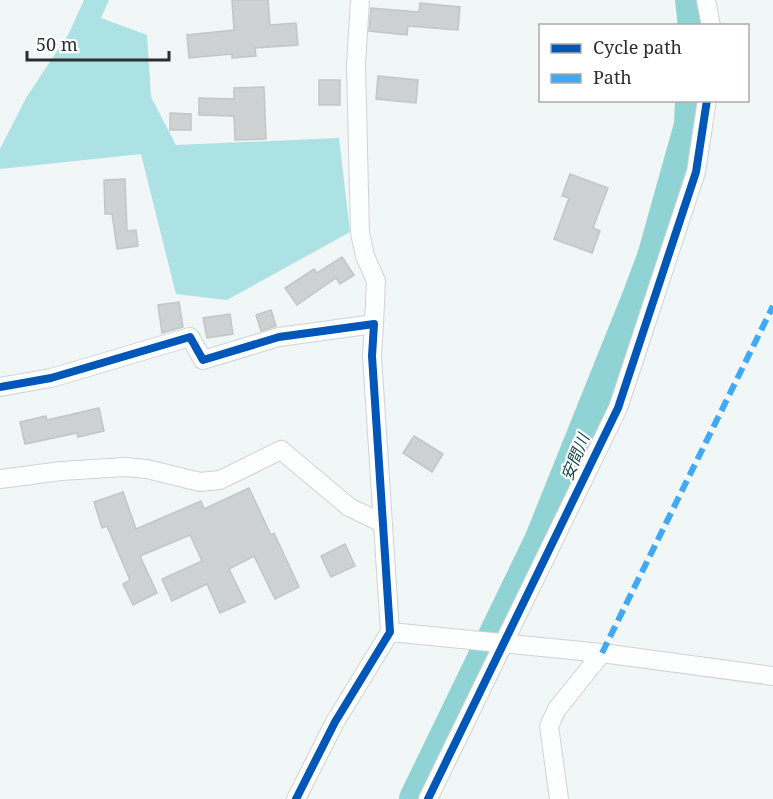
<svg xmlns="http://www.w3.org/2000/svg" width="773" height="799" font-family="'Noto Serif','Noto Sans JP',serif">
	<style>
		.forest { fill: #ace2e4 }
		.lines { fill: none; stroke-linecap: round; stroke-linejoin: round }
		.river { stroke: #8fd3d5; stroke-width: 34 }
		.building { fill: #ced2d2; stroke: #c2c6c6; stroke-width: 1.5 }
		.street-casing { stroke: #d0d3d3; stroke-width: 20 }
		.street { stroke: #fdfefe; stroke-width: 18 }
		.quiet { stroke: #3fa9f5; stroke-width: 6; stroke-dasharray: 12 6; stroke-linecap: butt }
		.cycleway-casing { stroke: #fff; stroke-width: 11 }
		.cycleway { stroke: #0057b8; stroke-width: 8 }
		.labels { text-anchor: middle; dominant-baseline: central; stroke-width: 4.5; stroke-linejoin: round; paint-order: stroke }
		.water-label { font-size: 16px; font-style: italic; fill: #174344; stroke: #fff }
	</style>
	<rect width="100%" height="100%" fill="#f1f6f6"/>
	<!-- forest -->
	<polygon class="forest" points="84,0 109,0 101,18 147,35 151,97 176,145 339,138 350,232 227,300 176,294 141,154 0,169 0,149 26,98 69,33"/>
	<g class="lines">
		<!-- river -->
		<g class="river">
			<polyline points="692,0 695,26"/>
			<polyline points="416,799 541,541 639,297 654,257 691,125 692,100"/>
		</g>
	</g>
	<!-- building -->
	<g class="building">
		<polygon points="232,0 268,0 270,25 296,23 298,45 255,48 256,56 232,58 232,54 189,58 187,35 234,30"/>
		<polygon points="420,3 460,7 458,30 408,26 407,35 369,31 371,8 419,12"/>
		<polygon points="378,76 418,80 416,103 376,99"/>
		<rect x="319" y="80" width="21" height="25"/>
		<polygon points="264,87 266,139 235,140 234,116 199,115 199,98 234,99 234,88"/>
		<polygon points="170,113 191,114 191,130 170,130"/>
		<polygon points="570,174 608,188 593,228 600,231 592,253 554,239 569,198 562,196"/>
		<polygon points="125,179 127,231 136,230 138,246 117,249 112,214 105,214 104,180"/>
		<polygon points="342,257 354,275 340,284 336,278 297,305 285,288 314,269 317,273"/>
		<polygon points="179,302 183,327 162,333 158,305"/>
		<polygon points="271,310 276,326 261,331 256,315"/>
		<polygon points="230,314 233,334 207,338 203,318"/>
		<polygon points="99,408 104,431 78,437 77,433 25,444 20,422 46,416 47,420"/>
		<polygon points="414,436 443,454 432,472 403,453"/>
		<polygon points="249,488 271,535 274,533 299,587 275,599 254,556 229,569 245,602 220,613 207,584 172,601 162,579 202,561 190,535 140,556 157,593 133,605 123,584 130,580 107,526 102,528 94,502 123,492 136,529 201,501 204,509"/>
		<polygon points="345,544 355,566 331,577 321,556"/>
	</g>
	<g class="lines">
		<!-- street casing -->
		<g class="street-casing">
			<g id="street">
				<polyline points="360,0 356,64 360,233 365,256 376,281 374,324"/>
				<polyline points="706,0 711,26"/>
				<polyline points="0,387 51,378 190,337 203,360 279,337 374,324 372,356 390,632 335,722 296,799"/>
				<polyline points="0,479 61,471 125,467 147,469 200,482 220,480 281,450 349,507 382,523"/>
				<polyline points="390,632 602,653 773,676"/>
				<polyline points="428,799 618,408 696,172 707,100"/>
				<polyline points="559,799 549,726 557,709 602,653"/>
			</g>
		</g>
		<!-- street -->
		<use href="#street" class="street"/>
		<!-- quiet -->
		<polyline class="quiet" points="602,653 773,306"/>
		<!-- cycleway casing -->
		<g class="cycleway-casing">
			<g id="cycleway">
				<polyline points="0,387 51,378 190,337 203,360 279,337 374,324 372,356 390,632 335,722 296,799"/>
				<polyline points="428,799 618,408 696,172 707,100"/>
			</g>
		</g>
		<!-- cycleway -->
		<use href="#cycleway" class="cycleway"/>
	</g>
	<g class="labels">
		<!-- water labels -->
		<g class="water-label">
			<text transform="translate(575 457) rotate(-68)">安間川</text>
		</g>
	</g>
	<!-- legend -->
	<rect x="539" y="24" width="210" height="78" fill="#ffffff" stroke="#aaabab" stroke-width="1.5"/>
	<rect x="551" y="44" width="30" height="9" fill="#0057b8" stroke="#aaabab" stroke-width="1.5"/>
	<text x="593" y="54" font-size="18" fill="#2b2e2e">Cycle path</text>
	<rect x="551" y="74" width="30" height="9" fill="#3fa9f5" stroke="#aaabab" stroke-width="1.5"/>
	<text x="593" y="84" font-size="18" fill="#2b2e2e">Path</text>
	<!-- scale -->
	<path d="M27 51v9h142v-9" fill="none" stroke="#2b2e2e" stroke-width="3"/>
	<text x="36" y="51" font-size="18" fill="#2b2e2e" stroke="#ffffff" stroke-width="4.5" paint-order="stroke">50 m</text>
</svg>
